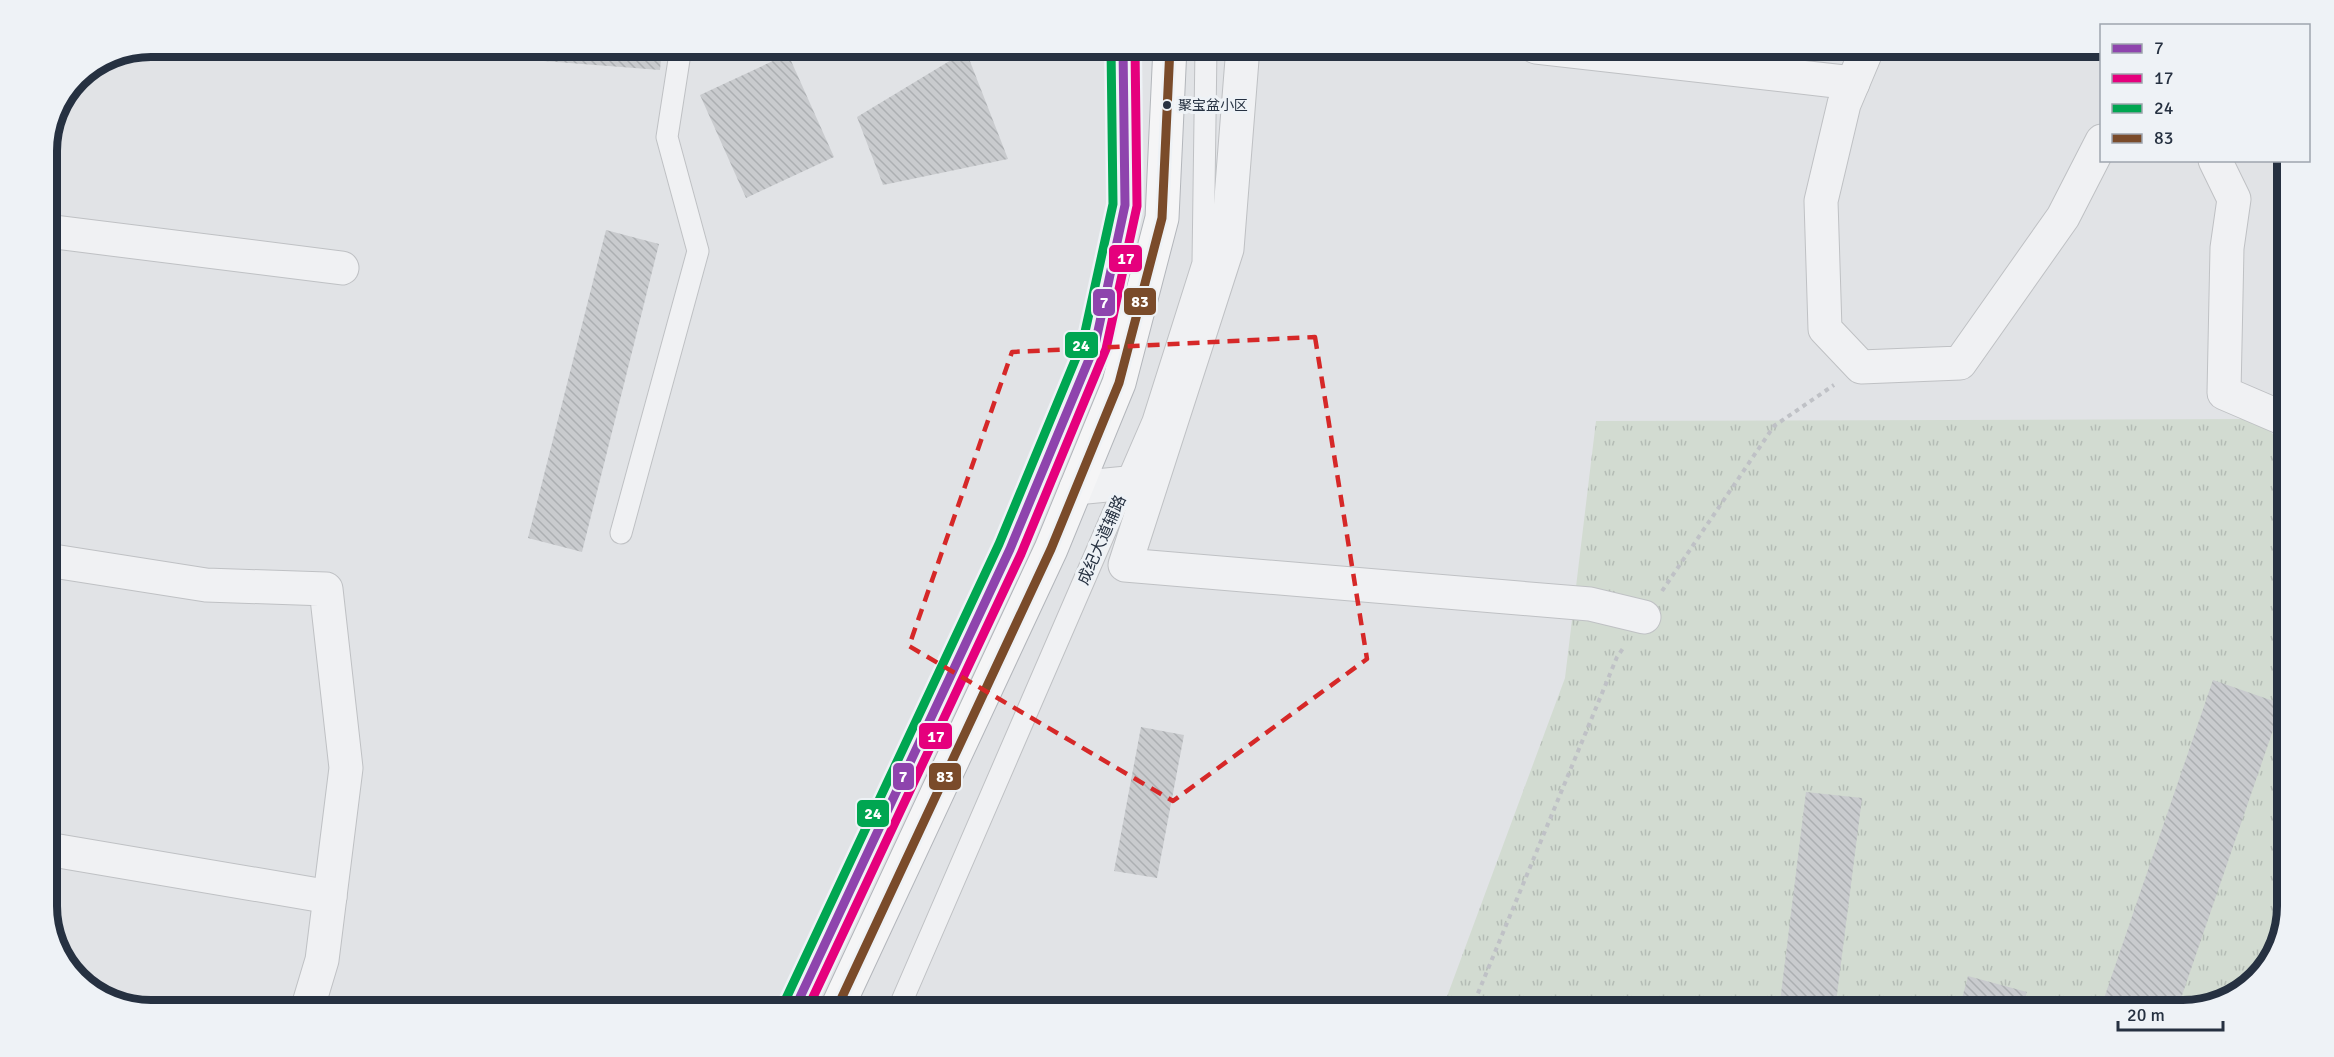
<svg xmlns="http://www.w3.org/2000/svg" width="2334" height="1057" font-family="Signika,'Noto Sans SC',sans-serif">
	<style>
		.park { fill: url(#park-tufts) }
		.building { fill: url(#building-back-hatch) }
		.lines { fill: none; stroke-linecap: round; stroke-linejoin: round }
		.service-casing { stroke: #bfc1c4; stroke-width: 23 }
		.minor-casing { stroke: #bfc1c4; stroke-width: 35 }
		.trunk-casing { stroke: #b3b6bb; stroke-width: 35 }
		.path { stroke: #bfc1c6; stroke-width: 4; stroke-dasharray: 4.5 4.5; stroke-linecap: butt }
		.service { stroke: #f0f1f3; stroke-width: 21 }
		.minor { stroke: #f0f1f3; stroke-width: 33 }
		.trunk { stroke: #f5f5f6; stroke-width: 33 }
		.bus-1-casing { stroke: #eef2f6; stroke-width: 14 }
		.bus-2-casing { stroke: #eef2f6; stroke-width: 14 }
		.bus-3-casing { stroke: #eef2f6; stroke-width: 14 }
		.bus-4-casing { stroke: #eef2f6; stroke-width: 14 }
		.bus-1 { stroke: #8e44ad; stroke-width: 9 }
		.bus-2 { stroke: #e5007d; stroke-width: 9 }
		.bus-3 { stroke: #00a651; stroke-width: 9 }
		.bus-4 { stroke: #7a4b2a; stroke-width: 9 }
		.marked { fill: none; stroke: #d62828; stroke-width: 4.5; stroke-dasharray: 12 8; stroke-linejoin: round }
		.bus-dot { fill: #263141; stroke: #eef2f6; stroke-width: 2 }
		.labels { text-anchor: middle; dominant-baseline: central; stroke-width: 6; stroke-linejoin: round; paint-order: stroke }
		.bus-label { font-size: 14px; fill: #263141; stroke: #eef2f6; text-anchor: start }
		.street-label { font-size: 16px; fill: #263141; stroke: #eef2f6 }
		.rim { fill: none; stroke: #263141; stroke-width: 8 }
		.line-badge { stroke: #eef2f6; stroke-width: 2 }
		.badge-label { font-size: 16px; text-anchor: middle; font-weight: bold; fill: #fff }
	</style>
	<defs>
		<pattern id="park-tufts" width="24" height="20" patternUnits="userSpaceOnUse" patternTransform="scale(1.5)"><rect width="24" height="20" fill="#d2dbd1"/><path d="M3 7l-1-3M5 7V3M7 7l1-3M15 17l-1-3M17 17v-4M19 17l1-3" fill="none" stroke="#b4bcb5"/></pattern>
		<pattern id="building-back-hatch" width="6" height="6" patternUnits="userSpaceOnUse" patternTransform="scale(1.5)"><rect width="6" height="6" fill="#c9cbce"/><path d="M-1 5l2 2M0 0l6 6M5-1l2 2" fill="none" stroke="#acafb2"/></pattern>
	</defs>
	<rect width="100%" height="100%" fill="#e1e3e6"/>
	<!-- park -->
	<polygon class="park" points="2258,419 2287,449 2287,906 2279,946 2241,993 2183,1010 1442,1010 1565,678 1596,421"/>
	<!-- building -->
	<g class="building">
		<polygon points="468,47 662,47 660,70 467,55"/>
		<polygon points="966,51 1008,159 883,185 857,117"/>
		<polygon points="788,54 834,157 746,198 700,95"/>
		<polygon points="606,230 659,244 582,552 528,538"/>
		<polygon points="2213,680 2282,704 2177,1010 2100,1010"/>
		<polygon points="1141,727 1184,735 1157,878 1114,871"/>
		<polygon points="1806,792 1862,798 1835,1010 1779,1010"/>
		<polygon points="1968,976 2027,992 2022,1010 1959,1010"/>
	</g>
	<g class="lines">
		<!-- service casing -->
		<g class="service-casing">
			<g id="service">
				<polyline points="621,533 698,251 667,137 681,47"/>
				<polyline points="898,1010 1153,421 1203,263 1206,47"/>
			</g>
		</g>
		<!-- minor casing -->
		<g class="minor-casing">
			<g id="minor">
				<polyline points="1243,47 1227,249 1125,565 1590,604 1644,617"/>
				<polyline points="1536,47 1853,83"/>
				<polyline points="1868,47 1844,104 1821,201 1825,329 1861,367 1960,363 2063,217 2102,141"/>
				<polyline points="2215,160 2234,199 2227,248 2224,393 2287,420"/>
				<polyline points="47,231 342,268"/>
				<polyline points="1076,488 1127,483 1150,486"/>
				<polyline points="47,560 206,585 326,589 346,768 322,960 307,1010"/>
				<polyline points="47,849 330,897"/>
			</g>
		</g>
		<!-- trunk casing -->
		<g class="trunk-casing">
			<g id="trunk">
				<polyline points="794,1010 1010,549 1095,345 1125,205 1123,47"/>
				<polyline points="836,1010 1051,549 1119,383 1162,218 1170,47"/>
			</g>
		</g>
		<!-- path -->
		<g class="path">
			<polyline points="1662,591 1774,426 1834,385"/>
			<polyline points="1471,1010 1617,657 1624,647"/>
		</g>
		<!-- service -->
		<use href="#service" class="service"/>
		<!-- minor -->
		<use href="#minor" class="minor"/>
		<!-- trunk -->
		<use href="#trunk" class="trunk"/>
		<!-- bus-1 casing -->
		<g class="bus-1-casing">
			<polyline id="bus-1" points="794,1010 1010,549 1095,345 1125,205 1123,47"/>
		</g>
		<!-- bus-2 casing -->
		<g class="bus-2-casing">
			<polyline id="bus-2" points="807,1010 1021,554 1106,349 1137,206 1135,47"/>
		</g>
		<!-- bus-3 casing -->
		<g class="bus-3-casing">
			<polyline id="bus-3" points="783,1005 999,544 1083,341 1113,204 1111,47"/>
		</g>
		<!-- bus-4 casing -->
		<g class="bus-4-casing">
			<polyline id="bus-4" points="836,1010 1051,549 1119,383 1162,218 1170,47"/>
		</g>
		<!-- bus-1 -->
		<use href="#bus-1" class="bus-1"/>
		<!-- bus-2 -->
		<use href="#bus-2" class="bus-2"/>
		<!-- bus-3 -->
		<use href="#bus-3" class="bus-3"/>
		<!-- bus-4 -->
		<use href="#bus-4" class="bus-4"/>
	</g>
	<!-- marked area -->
	<path class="marked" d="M1315,337l52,322 -194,142 -264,-155 103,-294z"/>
	<!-- markers -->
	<circle class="bus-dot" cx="1167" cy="105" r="5"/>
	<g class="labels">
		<!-- bus labels -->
		<g class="bus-label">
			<text x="1178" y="105">聚宝盆小区</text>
		</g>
		<!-- street labels -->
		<g class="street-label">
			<text transform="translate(1102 540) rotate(-66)">成纪大道辅路</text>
		</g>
	</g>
	<!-- crop -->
	<path d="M0 0H2334V1057H0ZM151 57H2183A94 94 0 0 1 2277 151V906A94 94 0 0 1 2183 1000H151A94 94 0 0 1 57 906V151A94 94 0 0 1 151 57Z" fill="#eef2f6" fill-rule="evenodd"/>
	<path class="rim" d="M151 57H2183A94 94 0 0 1 2277 151V906A94 94 0 0 1 2183 1000H151A94 94 0 0 1 57 906V151A94 94 0 0 1 151 57Z"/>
	<g class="line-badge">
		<rect x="1108" y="244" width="35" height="29" rx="6" fill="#e5007d"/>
		<rect x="1123" y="287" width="34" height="29" rx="6" fill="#7a4b2a"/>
		<rect x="1092" y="288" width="24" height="29" rx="6" fill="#8e44ad"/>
		<rect x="1064" y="331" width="35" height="28" rx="6" fill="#00a651"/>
		<rect x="918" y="722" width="35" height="28" rx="6" fill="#e5007d"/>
		<rect x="892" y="762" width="23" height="29" rx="6" fill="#8e44ad"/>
		<rect x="928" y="762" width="34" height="29" rx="6" fill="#7a4b2a"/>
		<rect x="856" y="799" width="34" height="29" rx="6" fill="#00a651"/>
	</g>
	<g class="badge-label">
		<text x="1126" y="264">17</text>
		<text x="1140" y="307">83</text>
		<text x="1104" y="308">7</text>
		<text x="1081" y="351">24</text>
		<text x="936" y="742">17</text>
		<text x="903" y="782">7</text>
		<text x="945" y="782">83</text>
		<text x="873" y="819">24</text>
	</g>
	<!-- legend -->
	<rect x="2100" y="24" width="210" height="138" fill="#eef2f6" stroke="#9ea5ae" stroke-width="1.5"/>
	<rect x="2112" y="44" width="30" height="9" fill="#8e44ad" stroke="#9ea5ae" stroke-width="1.5"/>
	<text x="2154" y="54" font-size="18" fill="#263141">7</text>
	<rect x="2112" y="74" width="30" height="9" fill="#e5007d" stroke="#9ea5ae" stroke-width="1.5"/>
	<text x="2154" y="84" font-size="18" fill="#263141">17</text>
	<rect x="2112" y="104" width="30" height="9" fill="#00a651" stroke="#9ea5ae" stroke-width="1.5"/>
	<text x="2154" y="114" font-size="18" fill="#263141">24</text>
	<rect x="2112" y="134" width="30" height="9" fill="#7a4b2a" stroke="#9ea5ae" stroke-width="1.5"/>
	<text x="2154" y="144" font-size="18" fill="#263141">83</text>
	<!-- scale -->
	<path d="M2118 1021v9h105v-9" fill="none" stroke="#263141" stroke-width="3"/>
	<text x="2127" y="1021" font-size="18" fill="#263141" stroke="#eef2f6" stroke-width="4.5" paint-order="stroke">20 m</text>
</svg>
